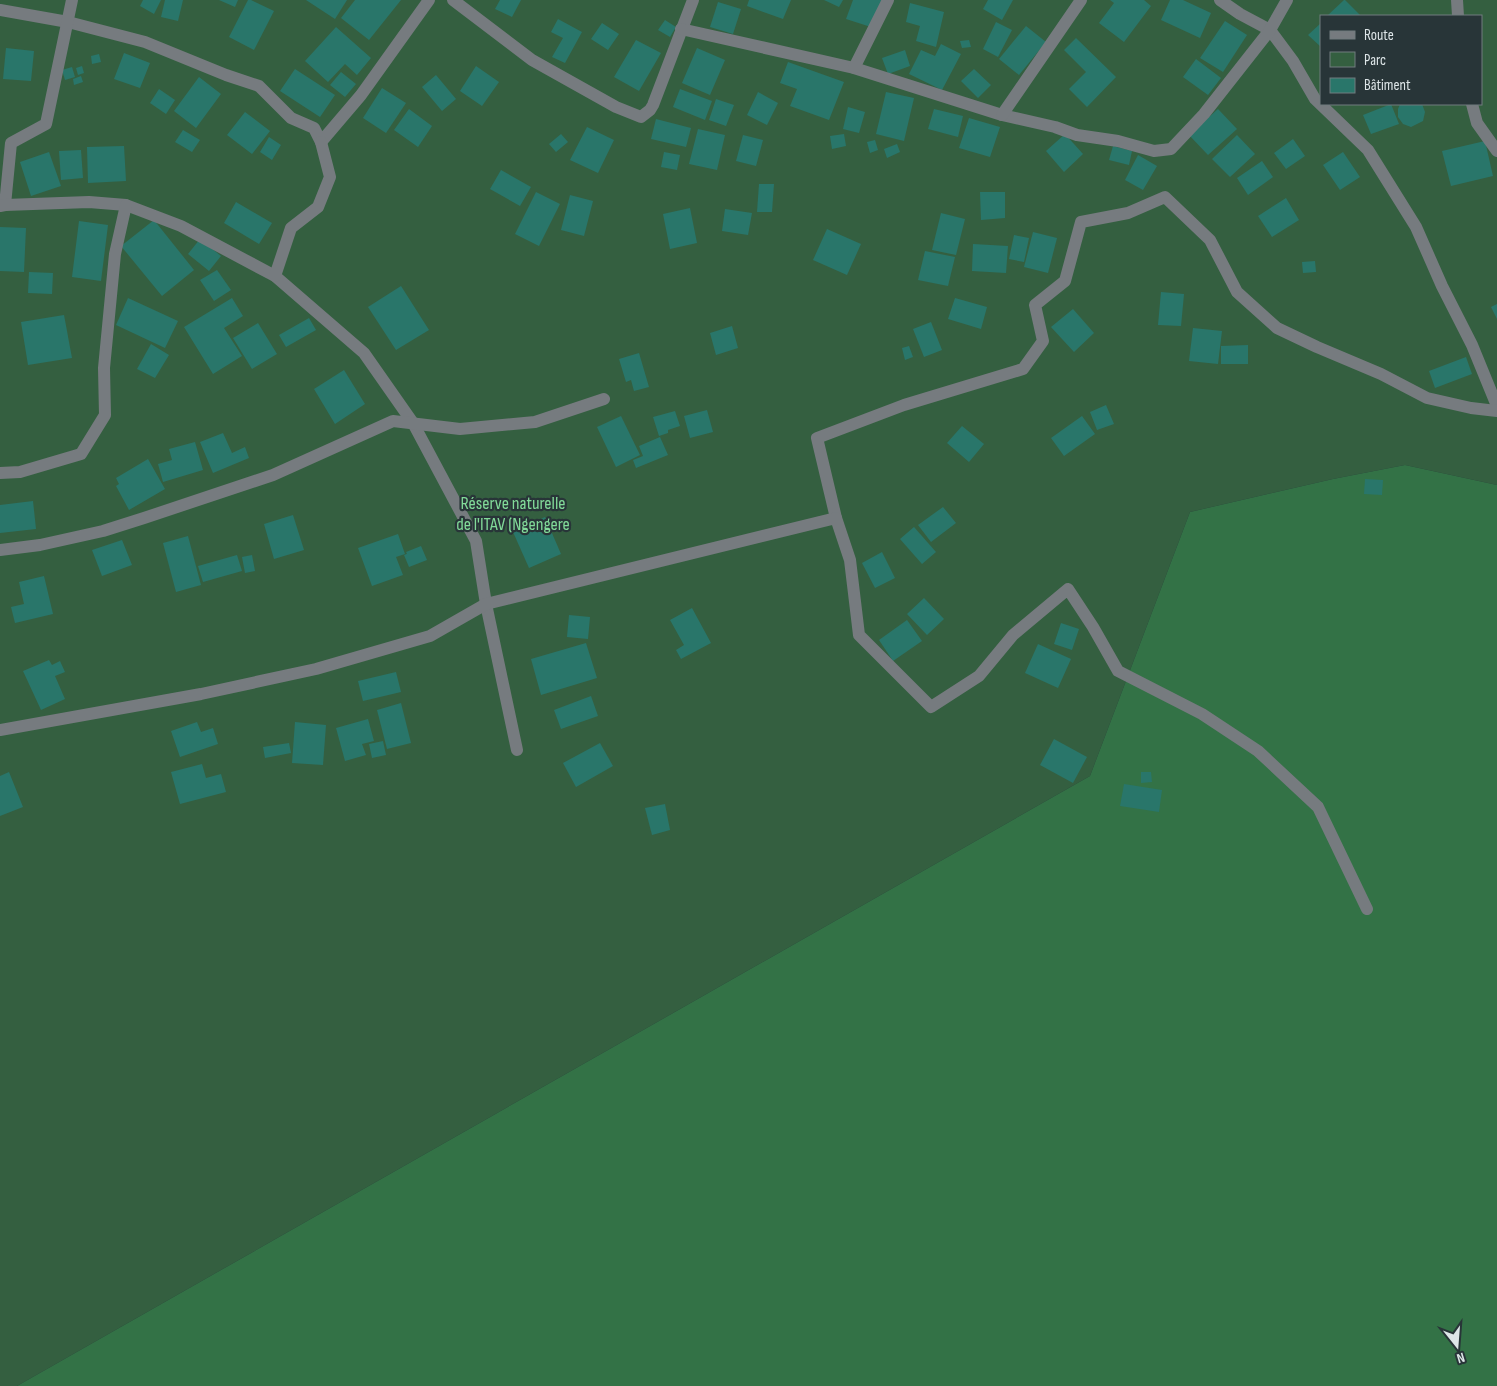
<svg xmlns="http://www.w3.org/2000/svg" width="1497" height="1386" font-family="'Sofia Sans Condensed',sans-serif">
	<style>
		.green { fill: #345f40; fill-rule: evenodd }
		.forest { fill: #337246 }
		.building { fill: #29766a }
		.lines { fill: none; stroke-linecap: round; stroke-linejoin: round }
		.minor { stroke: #767b7f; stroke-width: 12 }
		.labels { text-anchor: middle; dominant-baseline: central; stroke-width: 4.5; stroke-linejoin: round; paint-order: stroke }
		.park-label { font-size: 18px; fill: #82db99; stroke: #283538 }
	</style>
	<rect width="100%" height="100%" fill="#283538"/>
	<!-- green -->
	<path class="green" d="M0,0h1497v485l-92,-20 -72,14 -143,33 -100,264 -1073,610h-17zM1321,16h160v88h-160z"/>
	<!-- forest -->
	<polygon class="forest" points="1405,465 1497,485 1497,1386 17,1386 1090,776 1190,512 1333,479"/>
	<!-- building -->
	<g class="building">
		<polygon points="143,0 161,0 154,14 140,6"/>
		<polygon points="165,0 183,0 178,21 161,17"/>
		<polygon points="219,0 238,0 235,7"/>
		<polygon points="248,0 251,0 274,11 254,50 229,37"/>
		<polygon points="306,0 347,0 335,19"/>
		<polygon points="355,0 401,0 369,40 341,18"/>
		<polygon points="500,0 521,0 512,17 495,9"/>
		<polygon points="749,0 791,0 783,19 747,6"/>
		<polygon points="824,0 843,0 839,7"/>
		<polygon points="853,0 883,0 874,28 846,19"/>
		<polygon points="988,0 1013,0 1002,20 983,9"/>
		<polygon points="1110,0 1144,0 1151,6 1124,42 1099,23 1114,3"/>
		<polygon points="1170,0 1183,0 1211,13 1200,38 1161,20"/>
		<polygon points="1344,0 1345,0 1361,16 1327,16"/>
		<polygon points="718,2 741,9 733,34 710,27"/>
		<polygon points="910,3 944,12 936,47 916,41 920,26 906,22"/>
		<polygon points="558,19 582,32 565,63 552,57 563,38 551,32"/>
		<polygon points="665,20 676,27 670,37 658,30"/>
		<polygon points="1225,21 1247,35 1223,72 1200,58"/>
		<polygon points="996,22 1012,30 998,57 983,49"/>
		<polygon points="602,23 619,34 608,50 591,39"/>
		<polygon points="1321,23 1321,47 1308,35"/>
		<polygon points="1026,26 1046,42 1019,75 999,59"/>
		<polygon points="336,27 371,58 357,75 345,64 328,82 305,61"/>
		<polygon points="1076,38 1116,77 1087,107 1069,89 1086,72 1064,50"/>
		<polygon points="636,40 661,53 639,91 614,77"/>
		<polygon points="969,40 971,47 962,48 960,41"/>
		<polygon points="941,44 961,54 942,90 909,74 921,50 935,56"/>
		<polygon points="6,48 34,51 31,81 3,79"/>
		<polygon points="697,48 725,60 710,95 682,83"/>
		<polygon points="905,50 910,66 888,74 882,58"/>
		<polygon points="124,53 150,63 140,88 114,79"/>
		<polygon points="99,54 101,62 92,64 91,56"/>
		<polygon points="1196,59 1221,78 1208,95 1183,77"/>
		<polygon points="788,62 844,82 829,120 790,106 797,89 780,83"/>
		<polygon points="82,66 84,73 78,75 76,68"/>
		<polygon points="476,66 499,82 482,106 460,91"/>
		<polygon points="72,67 75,77 65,80 62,70"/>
		<polygon points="295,69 335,95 320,117 280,91"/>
		<polygon points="974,69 991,85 978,98 961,81"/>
		<polygon points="341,72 356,84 345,97 330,85"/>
		<polygon points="436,75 456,99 442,111 422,87"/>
		<polygon points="81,76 83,82 74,85 73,79"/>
		<polygon points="199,77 221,94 196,128 174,111"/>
		<polygon points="382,88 406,103 386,133 363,118"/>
		<polygon points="159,89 175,100 166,114 150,103"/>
		<polygon points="680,89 712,101 705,120 673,107"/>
		<polygon points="758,92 778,103 767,125 747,115"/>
		<polygon points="886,92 914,98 904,141 876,134"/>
		<polygon points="716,99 734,105 726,126 709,120"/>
		<polygon points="1391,104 1399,124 1371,134 1363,115"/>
		<polygon points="1400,104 1422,104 1425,112 1423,121 1411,127 1403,124 1398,117 1398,109"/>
		<polygon points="848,107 865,112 859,133 843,129"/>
		<polygon points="409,109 432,126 418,147 394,130"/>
		<polygon points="934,109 963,116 958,137 928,129"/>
		<polygon points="1218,109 1237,129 1208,155 1189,135"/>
		<polygon points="245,112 270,131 252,154 227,135"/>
		<polygon points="969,118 1000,127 990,157 959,148"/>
		<polygon points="656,119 691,128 686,147 651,139"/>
		<polygon points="587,127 614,140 598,173 570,160"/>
		<polygon points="698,129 725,135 717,170 689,164"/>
		<polygon points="183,130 200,140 192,152 175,142"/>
		<polygon points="561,134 568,142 556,152 549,144"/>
		<polygon points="844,134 846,146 832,149 830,136"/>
		<polygon points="1065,134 1083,154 1064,172 1046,151"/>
		<polygon points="743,135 763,140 756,166 736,161"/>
		<polygon points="1237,135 1255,154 1230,177 1212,159"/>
		<polygon points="269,137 281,145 272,160 260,152"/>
		<polygon points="1293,139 1305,156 1286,169 1274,153"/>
		<polygon points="875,140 878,150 870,153 867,142"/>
		<polygon points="1485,141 1493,176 1451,186 1442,151"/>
		<polygon points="897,144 900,152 887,158 884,149"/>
		<polygon points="124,146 126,181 88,183 87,147"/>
		<polygon points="1113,146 1132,151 1129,165 1109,160"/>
		<polygon points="81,150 83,178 61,180 59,151"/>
		<polygon points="49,152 61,186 31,196 20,162"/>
		<polygon points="664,152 680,155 677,170 661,167"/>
		<polygon points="1343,152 1360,177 1340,190 1323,165"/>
		<polygon points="1138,155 1157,166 1143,190 1125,180"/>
		<polygon points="1262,161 1273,177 1248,195 1237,178"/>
		<polygon points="501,170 531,187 520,206 490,189"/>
		<polygon points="759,184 774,184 772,212 757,212"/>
		<polygon points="536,192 560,204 539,246 515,234"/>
		<polygon points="980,192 1005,192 1005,218 981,220"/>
		<polygon points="570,195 593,201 584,236 561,230"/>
		<polygon points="1286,198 1299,220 1272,237 1258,216"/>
		<polygon points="236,202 272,223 259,244 224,223"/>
		<polygon points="690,208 697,243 670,249 663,214"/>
		<polygon points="725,209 752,213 748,235 722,231"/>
		<polygon points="941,213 965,219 956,255 932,250"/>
		<polygon points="154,220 194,270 162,296 121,246"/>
		<polygon points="79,221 108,225 101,281 72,277"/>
		<polygon points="0,227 26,228 24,272 0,271"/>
		<polygon points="827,229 861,244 847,275 813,260"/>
		<polygon points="1033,232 1057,238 1048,273 1024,267"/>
		<polygon points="1014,235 1029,238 1024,262 1009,259"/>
		<polygon points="200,239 221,256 209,271 188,254"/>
		<polygon points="973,244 1008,246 1006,273 972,271"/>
		<polygon points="925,251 955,257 948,286 918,280"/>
		<polygon points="1315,261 1316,272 1303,273 1302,262"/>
		<polygon points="217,270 231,290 214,301 200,280"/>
		<polygon points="29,272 53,273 52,294 28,293"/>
		<polygon points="401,286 429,330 396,350 368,307"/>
		<polygon points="1161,292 1184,294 1181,326 1158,325"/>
		<polygon points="128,298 178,321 165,348 116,325"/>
		<polygon points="232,298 243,316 224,328 242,356 213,374 184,327"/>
		<polygon points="955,298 987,307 981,329 948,319"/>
		<polygon points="1497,304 1497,319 1491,307"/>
		<polygon points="1073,309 1094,333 1074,352 1051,327"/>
		<polygon points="64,315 72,358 28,365 21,322"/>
		<polygon points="309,318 316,330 286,347 279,335"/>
		<polygon points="931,322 942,350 924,357 913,329"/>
		<polygon points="258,323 277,354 252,369 233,338"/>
		<polygon points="732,326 738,348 716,355 710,333"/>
		<polygon points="1193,328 1222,331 1218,364 1189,361"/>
		<polygon points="151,344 169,355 155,378 137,369"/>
		<polygon points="1248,345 1248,364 1221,364 1221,346"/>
		<polygon points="909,346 913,357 905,360 902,348"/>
		<polygon points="639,353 649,387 634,391 631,380 626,382 619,359"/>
		<polygon points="1466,357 1472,374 1435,388 1429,371"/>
		<polygon points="344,370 365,404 335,424 314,389"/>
		<polygon points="1106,405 1114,424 1097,430 1090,412"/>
		<polygon points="707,410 713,432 690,438 684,416"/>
		<polygon points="675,411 680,426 668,430 668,433 659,436 653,417"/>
		<polygon points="621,416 640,455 616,467 597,427"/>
		<polygon points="1082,416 1095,434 1064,456 1051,438"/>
		<polygon points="962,426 984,444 969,462 947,443"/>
		<polygon points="223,433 232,453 245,447 249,458 213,473 200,442"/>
		<polygon points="660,437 668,455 636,468 633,460 643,456 639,446"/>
		<polygon points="195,442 203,470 163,482 158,464 172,460 169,449"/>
		<polygon points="148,459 165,489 129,510 116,486 119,484 116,478"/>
		<polygon points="1365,479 1383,480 1382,495 1364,494"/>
		<polygon points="33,501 36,529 0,533 0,505"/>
		<polygon points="943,507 956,523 931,542 918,525"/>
		<polygon points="293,515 304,550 274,559 264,524"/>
		<polygon points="545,517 561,554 529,568 513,532"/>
		<polygon points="914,527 936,552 922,564 900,539"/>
		<polygon points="398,534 405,554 396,557 403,575 372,586 358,548"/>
		<polygon points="188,536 201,585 176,592 163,543"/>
		<polygon points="122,540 132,565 102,576 92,550"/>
		<polygon points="421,546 427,560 409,567 404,555 409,553 407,554 406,552"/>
		<polygon points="882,552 895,578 875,588 862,563"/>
		<polygon points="237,555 242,571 203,582 198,566"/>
		<polygon points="252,555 255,571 245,573 242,557"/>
		<polygon points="44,576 53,614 15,623 11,607 24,604 19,582"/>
		<polygon points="924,598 944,619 927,635 907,614"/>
		<polygon points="692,608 711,643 681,659 676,650 684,645 670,620"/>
		<polygon points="569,615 590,617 588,639 567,637"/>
		<polygon points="907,620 922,641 893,661 879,640"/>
		<polygon points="1061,623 1079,629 1072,650 1054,644"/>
		<polygon points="586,643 597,678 541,695 531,659"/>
		<polygon points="1038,644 1071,659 1058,688 1025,673"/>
		<polygon points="49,660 52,665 60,661 65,672 55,676 65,699 41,710 23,671"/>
		<polygon points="396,672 401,692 363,701 358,681"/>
		<polygon points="591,696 598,716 561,729 554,710"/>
		<polygon points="401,703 411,743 387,749 377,710"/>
		<polygon points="368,719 374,741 362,744 366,755 345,761 336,728"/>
		<polygon points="197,722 201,732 213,728 218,744 180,757 171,731"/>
		<polygon points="295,722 326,725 323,765 292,763"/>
		<polygon points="1054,739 1087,757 1073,783 1040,765"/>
		<polygon points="383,741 386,755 372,758 369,744"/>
		<polygon points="289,743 291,753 265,758 263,747"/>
		<polygon points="600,743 613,766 576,787 563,763"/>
		<polygon points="202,764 206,778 221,774 226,792 180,804 171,772"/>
		<polygon points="9,772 23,807 0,816 0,776"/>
		<polygon points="1141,772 1151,772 1152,782 1141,783"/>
		<polygon points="1124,784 1162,790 1159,812 1120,806"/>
		<polygon points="665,804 670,830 652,835 645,808"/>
	</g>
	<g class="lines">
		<!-- minor -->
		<g class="minor">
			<polyline points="453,0 532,60 616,107 641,117 650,110 653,105 693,0"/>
			<polyline points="1220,0 1240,14 1270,30 1293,61 1315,99 1368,150 1416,227 1442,286 1472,345 1497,406"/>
			<polyline points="1457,0 1458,16"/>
			<polyline points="0,10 68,22 145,42 226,75 259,86 291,118 314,128 321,142 361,95 429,0"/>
			<polyline points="681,29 854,68 1002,115 1055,127 1077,135 1118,141 1154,151 1171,149 1204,114 1270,30 1287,0"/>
			<polyline points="854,68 888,0"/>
			<polyline points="1472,104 1477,123 1497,151"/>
			<polyline points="1002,115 1081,0"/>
			<polyline points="5,205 11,143 46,124 72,0"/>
			<polyline points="0,206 5,205 89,202 126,205 181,226 275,276 364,353 413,423 476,541 486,604 517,750"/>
			<polyline points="275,276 291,228 318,207 330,177 321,142"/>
			<polyline points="0,473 20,472 81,454 105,415 104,368 115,254 126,205"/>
			<polyline points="836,518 817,438 904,405 1023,369 1043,341 1035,305 1065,281 1081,222 1128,213 1165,197 1210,240 1237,292 1277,328 1317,347 1381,374 1427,398 1471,408 1497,411"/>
			<polyline points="0,550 40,545 103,531 144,518 273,475 393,421 460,429 535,422 604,399"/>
			<polyline points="0,730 201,694 316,669 430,636 486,604 836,518 850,560 859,635 931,707 979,676 1013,635 1068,589 1093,627 1118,671 1202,714 1258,751 1318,807 1367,909"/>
		</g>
	</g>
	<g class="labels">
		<!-- park labels -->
		<g class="park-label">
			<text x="513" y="503">Réserve naturelle<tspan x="513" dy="21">de l'ITAV (Ngengere</tspan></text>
		</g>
	</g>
	<!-- legend -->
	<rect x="1320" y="15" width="162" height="90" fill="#283538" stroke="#717c7e"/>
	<rect x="1330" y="31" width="25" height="8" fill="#767b7f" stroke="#717c7e"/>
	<text x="1364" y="40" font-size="15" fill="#dee6e8">Route</text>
	<rect x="1330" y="52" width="25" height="15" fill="#345f40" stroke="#717c7e"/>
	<text x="1364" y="65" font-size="15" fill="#dee6e8">Parc</text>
	<rect x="1330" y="78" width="25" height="15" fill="#29766a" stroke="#717c7e"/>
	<text x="1364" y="90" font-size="15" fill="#dee6e8">Bâtiment</text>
	<!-- north arrow -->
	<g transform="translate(1457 1346) rotate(163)" stroke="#283538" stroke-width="4" paint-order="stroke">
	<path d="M0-4L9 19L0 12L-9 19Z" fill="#dee6e8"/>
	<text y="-8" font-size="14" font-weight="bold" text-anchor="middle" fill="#dee6e8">N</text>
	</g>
</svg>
